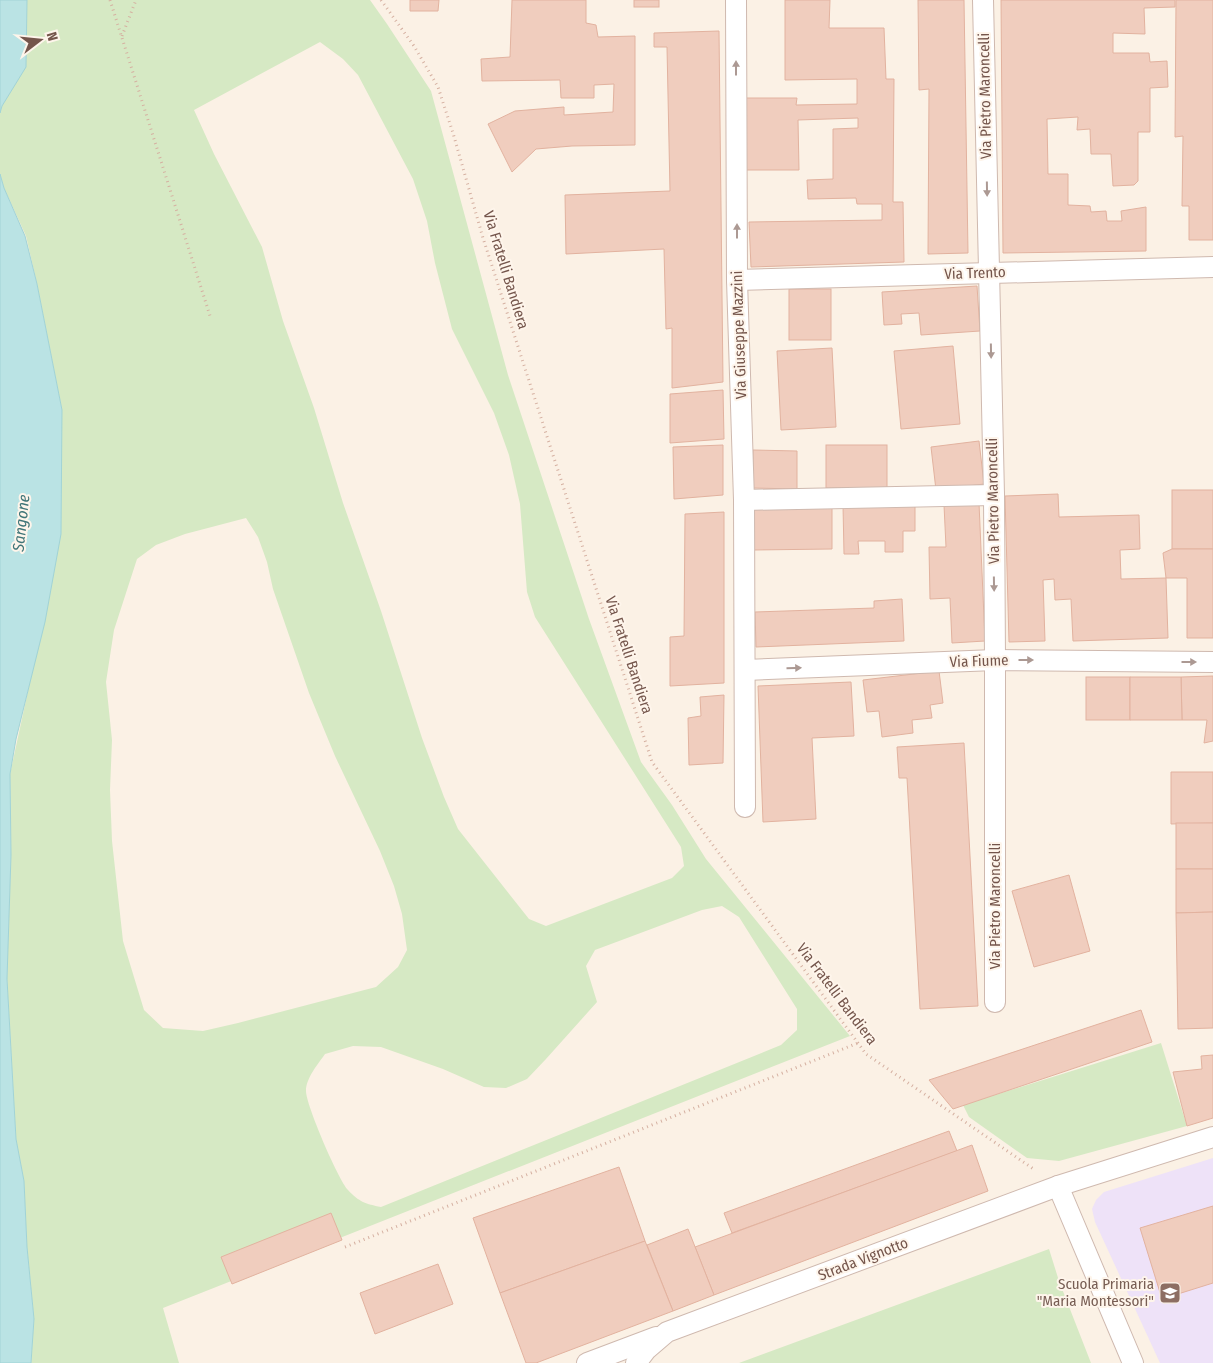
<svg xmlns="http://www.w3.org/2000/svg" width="1213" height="1363" font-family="'Fira Sans Condensed',sans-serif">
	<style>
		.education { fill: #eee2f8 }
		.green { fill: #d6e9c4; fill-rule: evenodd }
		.water { fill: #bae3e4; stroke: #a1d3d6 }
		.building { fill: #f0cdbe; stroke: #e2b29f }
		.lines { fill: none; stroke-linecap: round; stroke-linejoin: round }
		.street-casing { stroke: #cfb9af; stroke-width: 22 }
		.path { stroke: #d5b0a1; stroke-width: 3; stroke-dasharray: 1 4; stroke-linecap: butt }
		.street { stroke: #fff; stroke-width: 20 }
		.oneway { fill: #ac9993 }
		.labels { text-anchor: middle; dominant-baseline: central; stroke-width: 4; stroke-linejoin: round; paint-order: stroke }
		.street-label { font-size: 15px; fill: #74554b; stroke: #fef5eb }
		.education-label { font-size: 15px; fill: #785e54; stroke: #fef5eb; text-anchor: end }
		.water-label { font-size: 16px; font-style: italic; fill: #407578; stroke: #fef5eb }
	</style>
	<rect width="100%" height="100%" fill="#fbf1e5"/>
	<!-- education -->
	<polygon class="education" points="1213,1158 1213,1363 1160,1363 1095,1222 1092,1209 1096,1200 1104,1192"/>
	<!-- green -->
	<g class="green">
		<path d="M27,0h343l17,24 44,67 77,284 81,244 52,143 31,43 34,54 144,177 -687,272 16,55h-148l3,-44 -7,-72 -3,-66 -8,-42 -9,-160 4,-124 -1,-81 18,-83 34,-281 -25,-126 -11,-48 -22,-48 -4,-14v-61l2,-7 24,-40zM320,42l23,17 15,16 55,104 14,42 8,42 17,66 42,84 15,42 11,49 7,88 8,25 146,230 3,19 -12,12 -126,48 -17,-7 -71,-90 -14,-32 -22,-59 -41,-127 -38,-108 -29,-95 -31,-87 -21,-74 -48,-93 -20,-44zM246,518l12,19 9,25 6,27 36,104 26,63 45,95 14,35 8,28 5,36 -9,17 -22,20 -138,36 -35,8 -40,-3 -19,-18 -21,-69 -11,-100 -2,-51 2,-50 -6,-58 8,-52 23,-71 19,-14 29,-11zM722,906l17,11 58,92v21l-16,15 -400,162c-15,-3 -22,-5 -33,-17 -10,-11 -42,-85 -42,-99 0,-13 12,-27 19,-37l28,-8 28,1 62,22 41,18 22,1 21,-9 19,-20 51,-57 -11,-36 9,-16 107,-40z"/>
		<polygon points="1161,1043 1187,1126 1059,1161 1027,1158 969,1117 963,1105"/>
		<polygon points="1049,1249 1059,1281 1091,1363 739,1363"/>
	</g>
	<!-- water -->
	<g class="water">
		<polygon points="0,0 27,0 26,67 2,106 0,113"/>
		<polygon points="0,174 4,188 25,236 37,284 62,410 61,534 45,622 16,739 10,774 11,855 7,979 16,1139 24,1181 27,1247 34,1319 31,1363 0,1363"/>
	</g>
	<!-- building -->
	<g class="building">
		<polygon points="410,0 439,0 438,11 410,11"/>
		<polygon points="512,0 586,0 586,23 596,25 598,37 635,36 635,145 572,146 536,149 512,172 488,124 515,111 564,107 564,115 613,112 614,84 594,85 594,98 561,98 560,80 482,81 481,59 510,57"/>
		<rect x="634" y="0" width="25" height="7"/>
		<polygon points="785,0 830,0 829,28 884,28 886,79 894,79 893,202 903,202 904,262 751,267 749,222 882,220 882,204 857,204 856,198 808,199 807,180 833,179 833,129 858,128 858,118 798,120 799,170 746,170 746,98 797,98 796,105 857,104 857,79 785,80"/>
		<polygon points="918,0 964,0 968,253 928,254 929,89 919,90"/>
		<polygon points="1001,0 1175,0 1175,7 1144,8 1145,34 1113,33 1113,53 1149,53 1150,62 1167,61 1168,87 1150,88 1150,132 1138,132 1138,181 1134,185 1113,186 1111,154 1091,154 1090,129 1077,130 1078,117 1047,119 1048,174 1068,174 1068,205 1090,206 1091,212 1106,211 1107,221 1122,221 1121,211 1146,207 1146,251 1003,253"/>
		<polygon points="1176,0 1213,0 1213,240 1189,240 1189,206 1182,206 1183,136 1175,137"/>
		<polygon points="719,31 723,382 672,388 672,328 666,329 664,249 566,254 565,195 670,191 667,47 654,47 654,33"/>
		<polygon points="977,286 980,331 921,335 919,313 901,314 902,324 884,325 882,292"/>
		<rect x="789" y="289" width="42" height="51"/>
		<polygon points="953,346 960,424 901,429 894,351"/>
		<polygon points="832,348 836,427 781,430 777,351"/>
		<polygon points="723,390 724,439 670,443 670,394"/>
		<polygon points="979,441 984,484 936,490 931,447"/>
		<polygon points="723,445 723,495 674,499 673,447"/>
		<rect x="826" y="445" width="61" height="43"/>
		<polygon points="753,450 797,451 797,489 752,488"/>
		<rect x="1172" y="490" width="41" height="59"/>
		<polygon points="1058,494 1059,517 1139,515 1140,549 1120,550 1121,579 1166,578 1168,638 1073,641 1071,599 1055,600 1054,579 1043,580 1045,641 1009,642 1005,496"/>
		<polygon points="979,503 985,641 952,643 950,598 930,599 929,547 946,547 944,505"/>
		<polygon points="832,504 832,549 754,550 753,506"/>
		<polygon points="915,504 915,531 903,531 903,552 885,552 885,541 858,541 859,554 844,554 843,505"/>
		<polygon points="724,512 724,683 670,686 670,637 684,636 685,514"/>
		<polygon points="1172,549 1213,549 1213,638 1187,638 1187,578 1166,578 1163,553"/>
		<polygon points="902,599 904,641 756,647 755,612 874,608 874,601"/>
		<polygon points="939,671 943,703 930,705 932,718 912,720 913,733 882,737 879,711 867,712 863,680"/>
		<polygon points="1213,676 1213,741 1204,743 1207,720 1182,720 1181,677"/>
		<rect x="1086" y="677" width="44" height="43"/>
		<polygon points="1130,677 1181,677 1182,720 1130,720"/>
		<polygon points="851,682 854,736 812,738 816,819 763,822 758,686"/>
		<polygon points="724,695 723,763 689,765 688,718 701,716 700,697"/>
		<polygon points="964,743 978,1006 920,1009 907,778 899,778 897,747"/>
		<polygon points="1171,772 1213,772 1213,823 1171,824"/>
		<rect x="1176" y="823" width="37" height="46"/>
		<polygon points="1176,869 1213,869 1213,912 1176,913"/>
		<polygon points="1069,875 1090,951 1034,967 1012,891"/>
		<polygon points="1213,912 1213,1028 1178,1029 1176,913"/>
		<polygon points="1141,1010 1152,1042 953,1109 929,1080"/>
		<polygon points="1213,1055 1213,1118 1187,1126 1173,1072 1202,1069 1201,1056"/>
		<polygon points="949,1131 957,1151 732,1233 724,1213"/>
		<polygon points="972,1145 988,1191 714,1295 695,1247"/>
		<polygon points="619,1167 645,1241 500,1293 473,1218"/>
		<polygon points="1213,1206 1213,1283 1162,1299 1140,1228"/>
		<polygon points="331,1213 342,1240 232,1284 221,1257"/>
		<polygon points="688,1229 714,1295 673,1311 647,1245"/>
		<polygon points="645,1241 673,1311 536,1363 526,1363 500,1293"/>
		<polygon points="438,1264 453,1304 375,1334 360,1293"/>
	</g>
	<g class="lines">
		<!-- street casing -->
		<g class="street-casing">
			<g id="street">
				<polyline points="736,0 737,280 744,500 745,807"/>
				<polyline points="983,0 994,495 995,660 995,1002"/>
				<polyline points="737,280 1213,267"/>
				<polyline points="744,500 994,495"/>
				<polyline points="745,670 995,660 1213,662"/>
				<polyline points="1058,1186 1133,1363"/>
				<polyline points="587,1363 656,1337"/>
				<polyline points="636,1363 646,1350 667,1332 1058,1186 1213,1137"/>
			</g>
		</g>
		<!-- path -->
		<g class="path">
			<polyline points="110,0 211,319"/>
			<polyline points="381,0 414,46 438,87 453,133 483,238 652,762 866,1054 1035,1170"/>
			<polyline points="122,36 136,0"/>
			<polyline points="345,1247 858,1043"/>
		</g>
		<!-- street -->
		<use href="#street" class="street"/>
	</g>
	<!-- one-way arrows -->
	<defs><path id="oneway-solid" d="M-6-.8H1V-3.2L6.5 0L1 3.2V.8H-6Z" transform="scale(1.25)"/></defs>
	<g class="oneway">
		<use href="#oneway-solid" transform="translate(736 68) rotate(-90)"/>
		<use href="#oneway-solid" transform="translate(987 189) rotate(89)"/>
		<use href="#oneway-solid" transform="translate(737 231) rotate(-90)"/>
		<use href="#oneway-solid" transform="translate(991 351) rotate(89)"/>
		<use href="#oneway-solid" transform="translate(994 584) rotate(89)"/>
		<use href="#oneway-solid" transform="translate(1026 660)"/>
		<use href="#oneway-solid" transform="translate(1189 662)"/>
		<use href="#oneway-solid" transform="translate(794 668) rotate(-2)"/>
	</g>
	<!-- icons -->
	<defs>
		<g id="school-square" transform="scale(1.125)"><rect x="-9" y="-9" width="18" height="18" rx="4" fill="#8d6e63" stroke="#fef5eb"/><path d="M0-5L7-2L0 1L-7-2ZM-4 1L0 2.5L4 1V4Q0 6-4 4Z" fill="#fff"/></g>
	</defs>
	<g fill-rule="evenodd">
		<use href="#school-square" x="1170" y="1293"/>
	</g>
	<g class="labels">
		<!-- street labels -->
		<g class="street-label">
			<text transform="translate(985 96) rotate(-91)">Via Pietro Maroncelli</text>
			<text transform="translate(506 270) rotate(73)">Via Fratelli Bandiera</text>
			<text transform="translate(975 273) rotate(-2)">Via Trento</text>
			<text transform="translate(739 335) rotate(-92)">Via Giuseppe Mazzini</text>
			<text transform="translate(993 501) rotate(-91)">Via Pietro Maroncelli</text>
			<text transform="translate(629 655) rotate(72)">Via Fratelli Bandiera</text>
			<text transform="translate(979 661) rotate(-2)">Via Fiume</text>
			<text transform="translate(995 906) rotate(-90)">Via Pietro Maroncelli</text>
			<text transform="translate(837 994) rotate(53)">Via Fratelli Bandiera</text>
			<text transform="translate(863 1259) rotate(-21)">Strada Vignotto</text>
		</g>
		<!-- education labels -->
		<g class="education-label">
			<text x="1154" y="1284">Scuola Primaria<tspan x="1154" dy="17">"Maria Montessori"</tspan></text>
		</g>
		<!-- water labels -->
		<g class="water-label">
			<text transform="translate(21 523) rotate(-84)">Sangone</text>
		</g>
	</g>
	<!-- north arrow -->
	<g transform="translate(40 40) rotate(74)" stroke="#fef5eb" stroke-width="4" paint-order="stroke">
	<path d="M0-4L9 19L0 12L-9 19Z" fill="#74554b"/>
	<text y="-8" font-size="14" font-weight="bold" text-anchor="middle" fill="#74554b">N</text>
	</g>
</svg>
